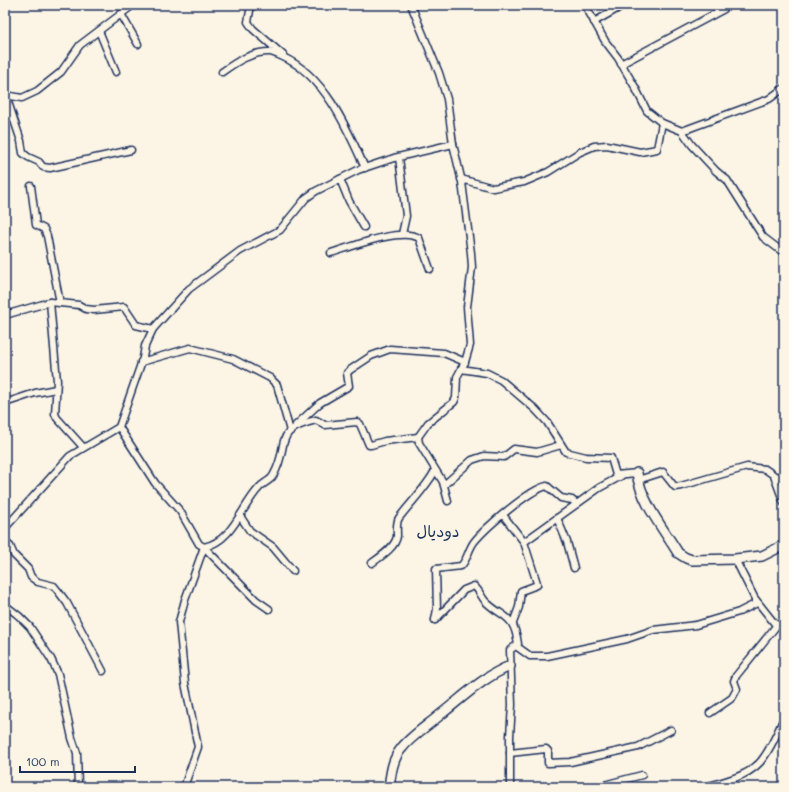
<svg xmlns="http://www.w3.org/2000/svg" width="789" height="792" font-family="Mali,'Playpen Sans Arabic',sans-serif">
	<style>
		.lines { fill: none; stroke-linecap: round; stroke-linejoin: round }
		.street-casing { stroke: #1b2f5e; stroke-width: 9 }
		.secondary-casing { stroke: #1b2f5e; stroke-width: 12 }
		.street { stroke: #fcf5e5; stroke-width: 6 }
		.secondary { stroke: #fcf5e5; stroke-width: 9 }
		.labels { text-anchor: middle; dominant-baseline: central; stroke-width: 3; stroke-linejoin: round; paint-order: stroke }
		.quarter-label { font-size: 16px; fill: #1b2f5e; stroke: #fcf5e5 }
	</style>
	<rect width="100%" height="100%" fill="#fcf5e5"/>
	<filter id="ink" filterUnits="userSpaceOnUse"><feTurbulence type="fractalNoise" baseFrequency=".025" numOctaves="2"/><feDisplacementMap in="SourceGraphic" scale="8" xChannelSelector="R" yChannelSelector="G"/><feConvolveMatrix kernelMatrix="1 2 1 2 8 2 1 2 1" color-interpolation-filters="sRGB"/></filter>
	<g filter="url(#ink)">
		<g class="lines">
			<!-- street casing -->
			<g class="street-casing">
				<g id="street">
					<polyline points="251,5 248,22 253,29 283,55"/>
					<polyline points="411,5 439,73 447,99 453,144 462,182 471,253 472,267 467,307 470,345 465,362 457,377 456,398 454,402 428,423 418,437 419,443 443,482 448,501"/>
					<polyline points="585,5 605,41 618,58 635,87 647,111 662,123 682,131 692,145 716,171 727,180 763,237 784,253"/>
					<polyline points="121,14 138,44"/>
					<polyline points="594,22 624,5"/>
					<polyline points="99,31 116,72"/>
					<polyline points="621,64 724,9"/>
					<path d="M222,72c14,-10 29,-20 47,-20 4,0 10,3 14,5 42,19 64,71 82,111"/>
					<polyline points="5,95 22,98 37,91 61,72 80,45 133,5"/>
					<polyline points="6,96 21,141 23,153 28,157 39,162 43,167 50,168 131,150"/>
					<polyline points="682,131 769,99 784,88"/>
					<polyline points="399,157 406,216 402,234"/>
					<polyline points="340,179 349,201 364,227"/>
					<polyline points="461,179 493,188 524,182 548,172 580,152 594,146 607,145 640,152 657,149 662,123"/>
					<polyline points="31,186 36,225 44,229 47,236 60,303"/>
					<path d="M331,253c20,-6 70,-26 88,-15l11,31"/>
					<polyline points="50,302 57,381 55,414 57,418 83,447"/>
					<polyline points="5,315 50,302 79,305 86,309 94,310 124,307 136,325 153,329"/>
					<polyline points="141,362 190,348 233,359 270,378 277,385 290,431"/>
					<polyline points="461,369 487,373 501,380 535,409 547,422 566,452 586,457 611,458 616,475 637,473"/>
					<polyline points="5,403 35,393 56,389"/>
					<polyline points="296,425 320,403 349,386 347,373 350,370 371,356 390,349 444,353 465,362"/>
					<polyline points="119,427 143,358 145,346 153,329 189,289 240,251 280,230 306,198 316,191 358,170 394,158 453,144"/>
					<polyline points="774,476 784,503"/>
					<polyline points="638,480 663,472 675,487 681,486 747,467 765,469 775,476 784,477"/>
					<polyline points="444,485 472,460 484,456 504,457 514,449 537,452 561,445"/>
					<polyline points="503,515 524,542"/>
					<polyline points="240,516 250,531 273,547 293,571"/>
					<polyline points="557,518 567,542 574,568"/>
					<path d="M5,528l65,-72 49,-29 36,56 25,28 19,33 5,3c29,-6 37,-40 55,-59 4,-5 11,-7 14,-12 18,-30 -3,-45 43,-56l9,5 32,-3 3,2 9,21h2l14,-4 33,-4"/>
					<polyline points="5,542 10,546 14,555 28,569 31,577 38,582 54,586 58,591 67,603 103,671"/>
					<path d="M372,563c8,-6 24,-16 25,-27 0,-6 -1,-14 2,-18 12,-16 26,-29 36,-47"/>
					<polyline points="756,600 775,624 784,625"/>
					<polyline points="5,605 19,616 30,627 51,659 58,674 72,738 77,753 78,787"/>
					<path d="M435,620l29,-30 10,-4c5,4 7,10 11,15 18,18 29,12 33,43l-8,6 2,55 -2,31v51"/>
					<path d="M435,620l2,-11 -1,-40 25,-3c7,-7 7,-16 13,-24 11,-14 56,-53 73,-56l14,12 11,2 5,4"/>
					<polyline points="513,623 519,607 521,591 537,585 537,583 524,542 599,488 621,476"/>
					<polyline points="516,646 530,656 547,656 627,639 653,630 696,625 739,612 757,603 735,559"/>
					<polyline points="710,713 732,698 737,689 734,681 736,676 777,625"/>
					<polyline points="510,753 546,749 548,751 548,763 570,762 638,747 671,730"/>
					<polyline points="184,787 198,747 185,683 179,622 185,600 204,547 256,600 269,609"/>
					<polyline points="596,787 642,775"/>
					<path d="M705,787c20,-6 47,-11 59,-30 8,-11 14,-26 20,-39"/>
				</g>
			</g>
			<!-- secondary casing -->
			<g class="secondary-casing">
				<g id="secondary">
					<path d="M637,473c4,29 26,55 41,80l8,5 6,2 43,-1 27,-3 22,-11"/>
					<path d="M389,787c2,-13 3,-27 12,-38 10,-13 26,-23 39,-34 22,-17 43,-38 70,-49"/>
				</g>
			</g>
			<!-- street -->
			<use href="#street" class="street"/>
			<!-- secondary -->
			<use href="#secondary" class="secondary"/>
		</g>
	</g>
	<g class="labels">
		<!-- quarter labels -->
		<g class="quarter-label">
			<text x="438" y="530">دودیال</text>
		</g>
	</g>
	<!-- margin -->
	<rect width="789" height="792" fill="none" stroke="#fcf5e5" stroke-width="20"/>
	<rect x="10" y="10" width="769" height="772" fill="none" stroke="#1b2f5e" stroke-width="1.5" filter="url(#ink)"/>
	<!-- scale -->
	<path d="M20 766v6h115v-6" fill="none" stroke="#1b2f5e" stroke-width="2"/>
	<text x="26" y="766" font-size="12" fill="#1b2f5e" stroke="#fcf5e5" stroke-width="3" paint-order="stroke">100 m</text>
</svg>
